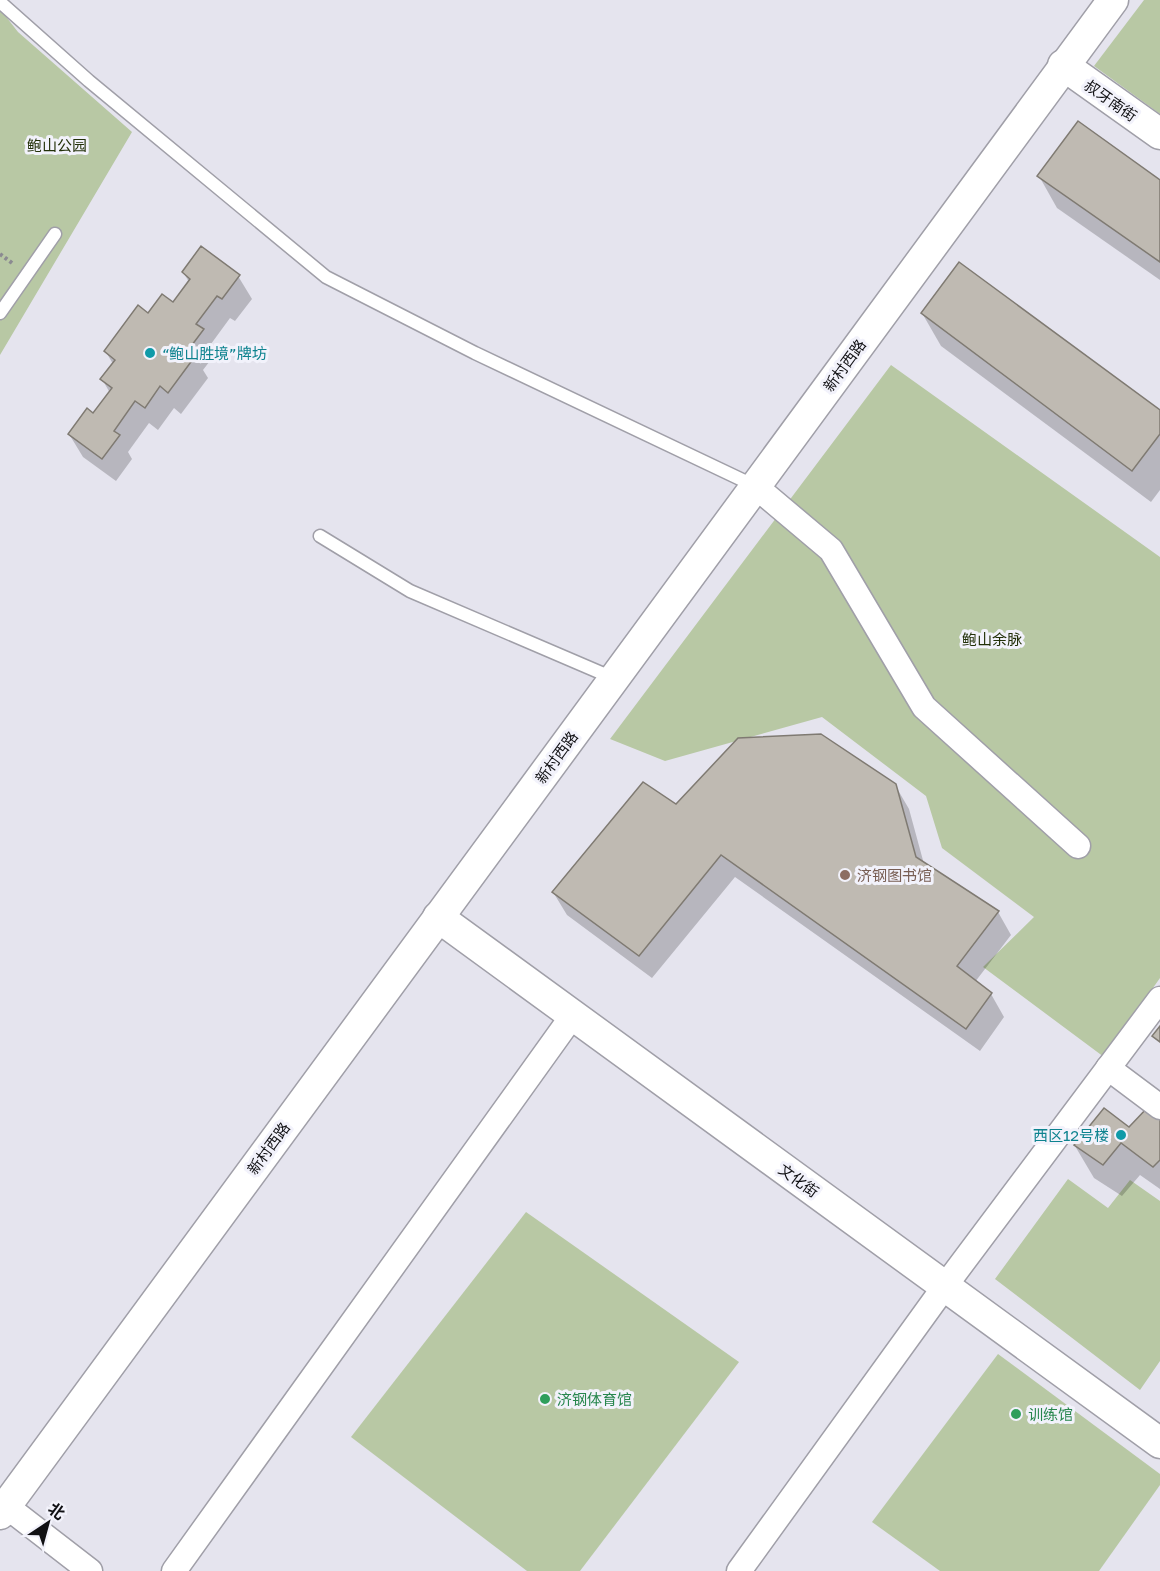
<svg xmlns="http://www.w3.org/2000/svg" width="1160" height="1571" font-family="'Golos Text','Noto Sans SC',sans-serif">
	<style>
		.green { fill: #b8c8a4 }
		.shadow { fill: #0003 }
		.building { fill: #bfbab2; stroke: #7f7a72; stroke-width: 1.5 }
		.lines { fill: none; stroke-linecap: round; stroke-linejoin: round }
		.service-casing { stroke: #a09fa8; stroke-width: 15 }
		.minor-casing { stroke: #a09fa8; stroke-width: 27 }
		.tertiary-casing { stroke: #a09fa8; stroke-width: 33 }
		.path { stroke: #8b8a91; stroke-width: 4; stroke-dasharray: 3 3; stroke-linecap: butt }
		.service { stroke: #fff; stroke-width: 12 }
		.minor { stroke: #fff; stroke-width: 24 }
		.tertiary { stroke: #fff; stroke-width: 30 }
		.culture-dot { fill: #0f9aa8; stroke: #f2f2fb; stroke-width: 2 }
		.education-dot { fill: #8d6e63; stroke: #f2f2fb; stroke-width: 2 }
		.leisure-dot { fill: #2e9e5b; stroke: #f2f2fb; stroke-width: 2 }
		.labels { text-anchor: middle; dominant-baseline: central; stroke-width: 6; stroke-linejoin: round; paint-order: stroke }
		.street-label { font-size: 15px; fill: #101013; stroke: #f2f2fb }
		.park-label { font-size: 15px; fill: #223008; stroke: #f2f2fb }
		.culture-label { font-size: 15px; fill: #0d838f; stroke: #f2f2fb; text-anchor: start }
		.education-label { font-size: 15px; fill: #785e54; stroke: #f2f2fb; text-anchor: start }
		.leisure-label { font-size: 15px; fill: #27864d; stroke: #f2f2fb; text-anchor: start }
	</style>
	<rect width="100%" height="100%" fill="#e5e4ee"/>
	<!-- green -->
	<g class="green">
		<polygon points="1144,0 1160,0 1160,114 1094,66"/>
		<polygon points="0,9 18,32 132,132 0,355"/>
		<polygon points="891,365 1160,557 1160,978 1104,1057 983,967 1034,917 942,848 926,796 822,717 665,761 610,739"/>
		<polygon points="1068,1179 1108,1208 1130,1180 1160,1201 1160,1361 1140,1390 995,1279"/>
		<polygon points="526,1212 739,1362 580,1571 527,1571 351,1437"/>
		<polygon points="998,1354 1160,1474 1160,1485 1099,1571 940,1571 872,1522"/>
	</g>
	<!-- shadow -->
	<g class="shadow">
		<polygon points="1039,176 1160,182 1160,280 1057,208"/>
		<polygon points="183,272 238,276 252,299 235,321 230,318 211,344 216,353 203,370 208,378 181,414 174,408 158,430 149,423 128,452 132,459 116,481 83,457 69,434 93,415 110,393 102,379 113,364 106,352 148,315 173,305 189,282"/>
		<polygon points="922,313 1160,412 1160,490 1151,502 941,346"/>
		<polygon points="895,785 909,809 924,864 998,912 1011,935 975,982 991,994 1004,1017 980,1051 735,877 652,978 567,915 553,892 676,806"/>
		<polygon points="1160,1115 1160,1189 1140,1175 1122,1196 1094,1178 1075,1146 1129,1129"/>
	</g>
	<!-- building -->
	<g class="building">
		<polygon points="1078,121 1160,180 1160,262 1037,176"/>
		<polygon points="201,246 240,275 222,299 217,296 196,324 204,329 189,349 196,355 168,393 160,386 145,408 135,401 114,431 120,435 102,459 68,434 87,408 93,413 112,388 100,379 115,360 104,351 138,305 148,313 162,294 173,302 190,279 182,272"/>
		<polygon points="959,262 1160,410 1160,434 1132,471 921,313"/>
		<polygon points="821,734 896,784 916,857 999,911 957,966 992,993 966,1029 721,855 639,956 552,892 643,782 676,804 738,738"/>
		<polygon points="1160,1026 1160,1042 1152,1036"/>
		<polygon points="1149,1106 1160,1113 1160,1160 1153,1167 1121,1143 1103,1165 1074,1145 1104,1108 1129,1127"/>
	</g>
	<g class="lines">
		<!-- service casing -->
		<g class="service-casing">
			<g id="service">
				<polyline points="0,2 89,81 326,277 475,353 755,486"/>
				<polyline points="0,313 55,234"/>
				<polyline points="320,536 410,591 613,678"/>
			</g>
		</g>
		<!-- minor casing -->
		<g class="minor-casing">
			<g id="minor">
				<polyline points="755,486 831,550 924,707 1078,846"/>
				<polyline points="1108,1068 1160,1107"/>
				<polyline points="6,1506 90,1571"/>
				<polyline points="174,1571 573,1015"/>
				<polyline points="739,1571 945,1286 1160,999"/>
			</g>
		</g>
		<!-- tertiary casing -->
		<g class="tertiary-casing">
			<g id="tertiary">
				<polyline points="1063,65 1160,134"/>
				<polyline points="438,917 1160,1443"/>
				<polyline points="0,1514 1113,0"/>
			</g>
		</g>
		<!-- path -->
		<polyline class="path" points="0,254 12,263"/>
		<!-- service -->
		<use href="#service" class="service"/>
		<!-- minor -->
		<use href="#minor" class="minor"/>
		<!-- tertiary -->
		<use href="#tertiary" class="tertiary"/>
	</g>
	<!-- markers -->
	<g class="culture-dot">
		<circle cx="150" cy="353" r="6"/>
		<circle cx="1121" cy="1135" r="6"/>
	</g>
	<circle class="education-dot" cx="845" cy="875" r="6"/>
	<g class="leisure-dot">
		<circle cx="545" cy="1399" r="6"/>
		<circle cx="1016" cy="1414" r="6"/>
	</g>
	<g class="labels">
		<!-- street labels -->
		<g class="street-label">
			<text transform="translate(1111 100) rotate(35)">叔牙南街</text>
			<text transform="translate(844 365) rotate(-54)">新村西路</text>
			<text transform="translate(556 757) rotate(-54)">新村西路</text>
			<text transform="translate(268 1148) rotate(-54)">新村西路</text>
			<text transform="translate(799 1180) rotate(36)">文化街</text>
		</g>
		<!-- park labels -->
		<g class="park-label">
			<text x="57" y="145">鲍山公园</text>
			<text x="992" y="639">鲍山余脉</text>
		</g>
		<!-- culture labels -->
		<g class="culture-label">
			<text x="162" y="353">“鲍山胜境”牌坊</text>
			<text x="1109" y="1135" text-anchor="end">西区12号楼</text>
		</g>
		<!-- education labels -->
		<g class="education-label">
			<text x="857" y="875">济钢图书馆</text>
		</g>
		<!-- leisure labels -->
		<g class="leisure-label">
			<text x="557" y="1399">济钢体育馆</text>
			<text x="1028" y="1414">训练馆</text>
		</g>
	</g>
	<!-- north arrow -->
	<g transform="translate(48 1523) rotate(36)" stroke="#f2f2fb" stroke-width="4.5" paint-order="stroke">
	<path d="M0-4.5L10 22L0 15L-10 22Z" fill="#101013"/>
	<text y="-9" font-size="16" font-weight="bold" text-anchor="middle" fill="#101013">北</text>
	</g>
</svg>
